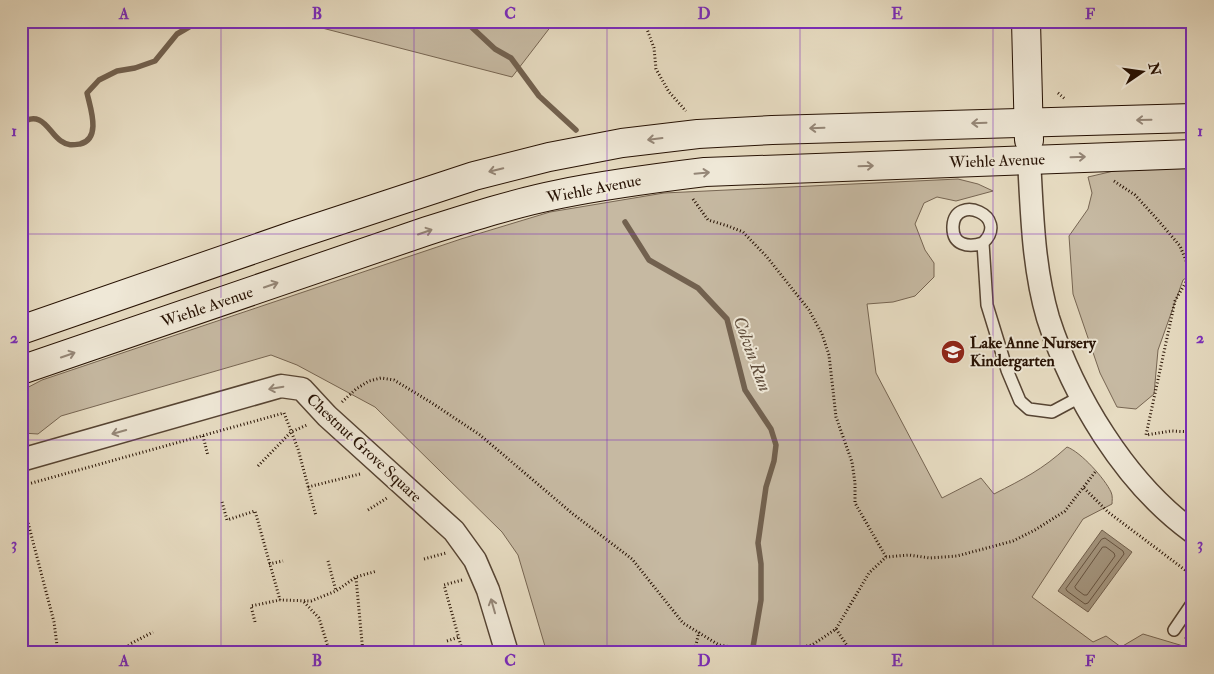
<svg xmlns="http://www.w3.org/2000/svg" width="1214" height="674" font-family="'IM FELL Double Pica',serif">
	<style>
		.green { fill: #c6b9a2; stroke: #766552 }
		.water { fill: #a59781; stroke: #72614f }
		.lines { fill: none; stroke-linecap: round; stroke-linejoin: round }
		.shore { stroke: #665442; stroke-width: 1 }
		.stream { stroke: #72614f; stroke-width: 5.5 }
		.lane-casing { stroke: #564433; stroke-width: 14 }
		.street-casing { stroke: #564433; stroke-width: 25 }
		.secondary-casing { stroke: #261103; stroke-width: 30 }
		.path { stroke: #261103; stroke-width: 3; stroke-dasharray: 1 2.5; stroke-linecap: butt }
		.lane { stroke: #efe8d7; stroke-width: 11 }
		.street { stroke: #efe8d7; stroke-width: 22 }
		.secondary { stroke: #efe8d7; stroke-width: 28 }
		.oneway { stroke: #958778 }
		.grid { fill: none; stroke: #7b2cbf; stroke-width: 1; stroke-opacity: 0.55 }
		.labels { text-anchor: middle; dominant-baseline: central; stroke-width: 4; stroke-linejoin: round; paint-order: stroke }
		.street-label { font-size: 16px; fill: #261103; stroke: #efe8d7 }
		.poi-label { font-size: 16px; font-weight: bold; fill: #261103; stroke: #efe8d7; text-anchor: start }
		.water-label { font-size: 18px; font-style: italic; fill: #5f4d3c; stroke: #efe8d7 }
		.neatline { fill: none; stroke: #7b2cbf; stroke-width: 2 }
		.grid-label { font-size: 16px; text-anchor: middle; font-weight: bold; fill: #7b2cbf }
	</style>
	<rect width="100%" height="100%" fill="#e7dcc2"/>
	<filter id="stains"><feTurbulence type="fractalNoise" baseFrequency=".004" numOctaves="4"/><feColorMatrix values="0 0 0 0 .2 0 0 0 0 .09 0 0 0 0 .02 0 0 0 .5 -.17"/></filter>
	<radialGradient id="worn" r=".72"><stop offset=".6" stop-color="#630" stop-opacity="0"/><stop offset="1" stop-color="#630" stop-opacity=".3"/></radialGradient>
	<!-- green -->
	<g class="green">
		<polygon points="295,21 555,21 512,77"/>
		<polygon points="1193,167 1193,273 1183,280 1158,350 1154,394 1136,409 1117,407 1100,373 1073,294 1069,236 1088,209 1092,193 1088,177 1118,170"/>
		<path d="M958,179l20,5 15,7 -37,10 -19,-4 -13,6 -9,21 10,26 9,13v14l-19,19 -22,6 -26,2 9,69 66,125 39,-20 13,16c29,-15 48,-24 73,-47 14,5 38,32 44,45 2,4 1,9 1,12l-29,15 -51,78 61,45 13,-6 15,11 22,-13 47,14 3,-3v8h-646l-29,-98 -16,-23 -127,-125 -78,-42 -26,-10 -210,61 -23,18 -16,-1 -1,-1v-41l21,-11 419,-141 89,-27 114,-19z"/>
	</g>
	<!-- water -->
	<polygon class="water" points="1102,530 1132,552 1088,612 1058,591"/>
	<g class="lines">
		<!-- shore -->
		<g class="shore">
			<polygon points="1102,539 1105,538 1123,551 1124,554 1088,603 1085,604 1067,591 1066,589"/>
			<polygon points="1103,547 1106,547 1114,553 1115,556 1087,595 1084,595 1076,589 1075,587"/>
		</g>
		<!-- stream -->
		<g class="stream">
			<polyline points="465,21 495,49 511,58 539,96 576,130"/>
			<path d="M21,123c6,-3 11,-6 18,-3 9,4 14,16 22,21 7,5 12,4 19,3 22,-5 10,-37 7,-51l12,-13 18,-9 18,-3 20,-7 22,-27 12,-7 4,-6"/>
			<polyline points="625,222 649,260 698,288 727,319 745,390 771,429 776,445 774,461 766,487 758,543 761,564 761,600 752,653"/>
		</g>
		<!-- lane casing -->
		<g class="lane-casing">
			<g id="lane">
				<path d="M983,243c-15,5 -31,2 -30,-17 2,-33 58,-10 30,17l4,62 20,65 13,31 9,8 23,3 28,-15"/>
				<polyline points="1174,630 1193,602"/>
			</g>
		</g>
		<!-- street casing -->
		<g class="street-casing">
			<g id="street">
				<path d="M1029,159c3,53 4,108 19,159 25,78 77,165 145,214"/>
				<polyline points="21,460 281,386 302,389 327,416 454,531 475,560 488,590 507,653"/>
			</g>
		</g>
		<!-- secondary casing -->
		<g class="secondary-casing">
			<g id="secondary">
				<polyline points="1026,21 1029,140"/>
				<polyline points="21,330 295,235 474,176 549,157 622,143 698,134 772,130 1193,118"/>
				<path d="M21,370l406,-139c44,-14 88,-28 133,-37 48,-10 96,-16 145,-22l488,-18"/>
			</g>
		</g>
		<!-- path -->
		<g class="path">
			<polyline points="644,21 654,48 656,69 669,92 686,111"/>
			<polyline points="1058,93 1065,99"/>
			<polyline points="1114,181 1135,195 1157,219 1180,246 1191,273 1175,301 1146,435 1171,431 1193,432"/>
			<polyline points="693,199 708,220 728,226 743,232 767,257 809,310 822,334 829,355 836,417 852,462 855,483 855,503 886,557"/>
			<polyline points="342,402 356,389 369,381 381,378 394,380 432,403 480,435 573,514 632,559 683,623 719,645 738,648 781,651 812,645 836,629 869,573 886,557 909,555 930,558 957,556 1013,541 1035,530 1065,511 1096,471"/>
			<polyline points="203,436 208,456"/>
			<polyline points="258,466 291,432 307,425"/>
			<polyline points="21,486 284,413 298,449 316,516"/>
			<polyline points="308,487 360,474"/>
			<polyline points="1084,488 1108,512 1193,576"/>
			<polyline points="21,496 54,622 58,653"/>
			<polyline points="222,502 227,520 255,511 280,600"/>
			<polyline points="368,510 387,498"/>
			<polyline points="424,559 446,553"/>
			<polyline points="328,561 336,591"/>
			<polyline points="269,564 283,561"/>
			<polyline points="356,578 363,653"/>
			<polyline points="462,580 444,585 463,653"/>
			<polyline points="304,602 319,618 329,650 332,653"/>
			<polyline points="255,622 251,606 280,600 311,601 336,591 356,577 377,571"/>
			<polyline points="836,629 848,647 854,653"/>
			<polyline points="1185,637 1193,641"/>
			<polyline points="447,641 459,637"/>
			<polyline points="118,649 127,653"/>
			<polyline points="124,651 130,644 153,632"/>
			<polyline points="694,653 699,632"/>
		</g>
		<!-- lane -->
		<use href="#lane" class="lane"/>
		<!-- street -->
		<use href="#street" class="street"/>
		<!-- secondary -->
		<use href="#secondary" class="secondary"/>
	</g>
	<!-- one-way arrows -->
	<defs><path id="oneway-shaft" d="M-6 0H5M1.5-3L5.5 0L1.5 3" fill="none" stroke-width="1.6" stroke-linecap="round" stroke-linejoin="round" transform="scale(1.25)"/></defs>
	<g class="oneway">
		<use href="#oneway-shaft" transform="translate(1144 120) rotate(179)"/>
		<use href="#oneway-shaft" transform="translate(979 123) rotate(178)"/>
		<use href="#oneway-shaft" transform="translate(817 128) rotate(178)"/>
		<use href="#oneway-shaft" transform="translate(655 139) rotate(173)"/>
		<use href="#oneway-shaft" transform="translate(1078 157) rotate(-2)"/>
		<use href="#oneway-shaft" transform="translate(866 166) rotate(-2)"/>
		<use href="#oneway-shaft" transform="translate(496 170) rotate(166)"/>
		<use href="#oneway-shaft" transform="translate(702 173) rotate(-5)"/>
		<use href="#oneway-shaft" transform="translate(425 232) rotate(-19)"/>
		<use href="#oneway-shaft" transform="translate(271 285) rotate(-19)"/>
		<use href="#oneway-shaft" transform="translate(68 355) rotate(-19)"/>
		<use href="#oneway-shaft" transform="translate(276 388) rotate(170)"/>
		<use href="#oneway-shaft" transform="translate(119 432) rotate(164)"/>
		<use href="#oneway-shaft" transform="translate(493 606) rotate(-106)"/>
	</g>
	<!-- grid -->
	<path class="grid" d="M221,21v632M414,21v632M607,21v632M800,21v632M993,21v632M21,234h1172M21,440h1172"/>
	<!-- icons -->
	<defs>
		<g id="school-disc" transform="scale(1.25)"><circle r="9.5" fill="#8f2418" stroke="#efe8d7"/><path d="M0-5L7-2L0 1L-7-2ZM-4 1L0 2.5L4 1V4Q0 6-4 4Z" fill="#fff"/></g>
	</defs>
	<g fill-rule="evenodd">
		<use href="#school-disc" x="953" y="352"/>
	</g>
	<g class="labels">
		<!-- street labels -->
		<g class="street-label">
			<text transform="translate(997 161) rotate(-2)">Wiehle Avenue</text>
			<text transform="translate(594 189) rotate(-11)">Wiehle Avenue</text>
			<text transform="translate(207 307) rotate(-19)">Wiehle Avenue</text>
			<text transform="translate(364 448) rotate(43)">Chestnut Grove Square</text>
		</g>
		<!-- poi labels -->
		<g class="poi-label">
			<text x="970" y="343">Lake Anne Nursery<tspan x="970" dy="18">Kindergarten</tspan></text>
		</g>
		<!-- water labels -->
		<g class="water-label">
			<text transform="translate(752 354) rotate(70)">Colvin Run</text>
		</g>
	</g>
	<!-- margin -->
	<rect width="1214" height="674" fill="none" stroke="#e7dcc2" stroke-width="55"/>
	<!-- north arrow -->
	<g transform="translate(1142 72) rotate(77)" stroke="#efe8d7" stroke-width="4" paint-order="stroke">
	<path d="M0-4L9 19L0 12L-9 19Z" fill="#261103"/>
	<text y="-8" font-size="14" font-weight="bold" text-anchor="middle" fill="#261103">N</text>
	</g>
	<rect x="28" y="28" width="1158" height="618" class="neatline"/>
	<g class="grid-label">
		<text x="124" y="19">A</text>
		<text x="317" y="19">B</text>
		<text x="510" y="19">C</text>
		<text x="704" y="19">D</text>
		<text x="897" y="19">E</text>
		<text x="1090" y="19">F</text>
		<text x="14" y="136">1</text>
		<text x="1200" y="136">1</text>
		<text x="14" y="343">2</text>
		<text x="1200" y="343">2</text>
		<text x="14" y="549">3</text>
		<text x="1200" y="549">3</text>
		<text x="124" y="666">A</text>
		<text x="317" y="666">B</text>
		<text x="510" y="666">C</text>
		<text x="704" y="666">D</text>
		<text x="897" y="666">E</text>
		<text x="1090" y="666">F</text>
	</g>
	<rect width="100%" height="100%" filter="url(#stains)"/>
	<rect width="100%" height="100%" fill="url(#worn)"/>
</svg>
